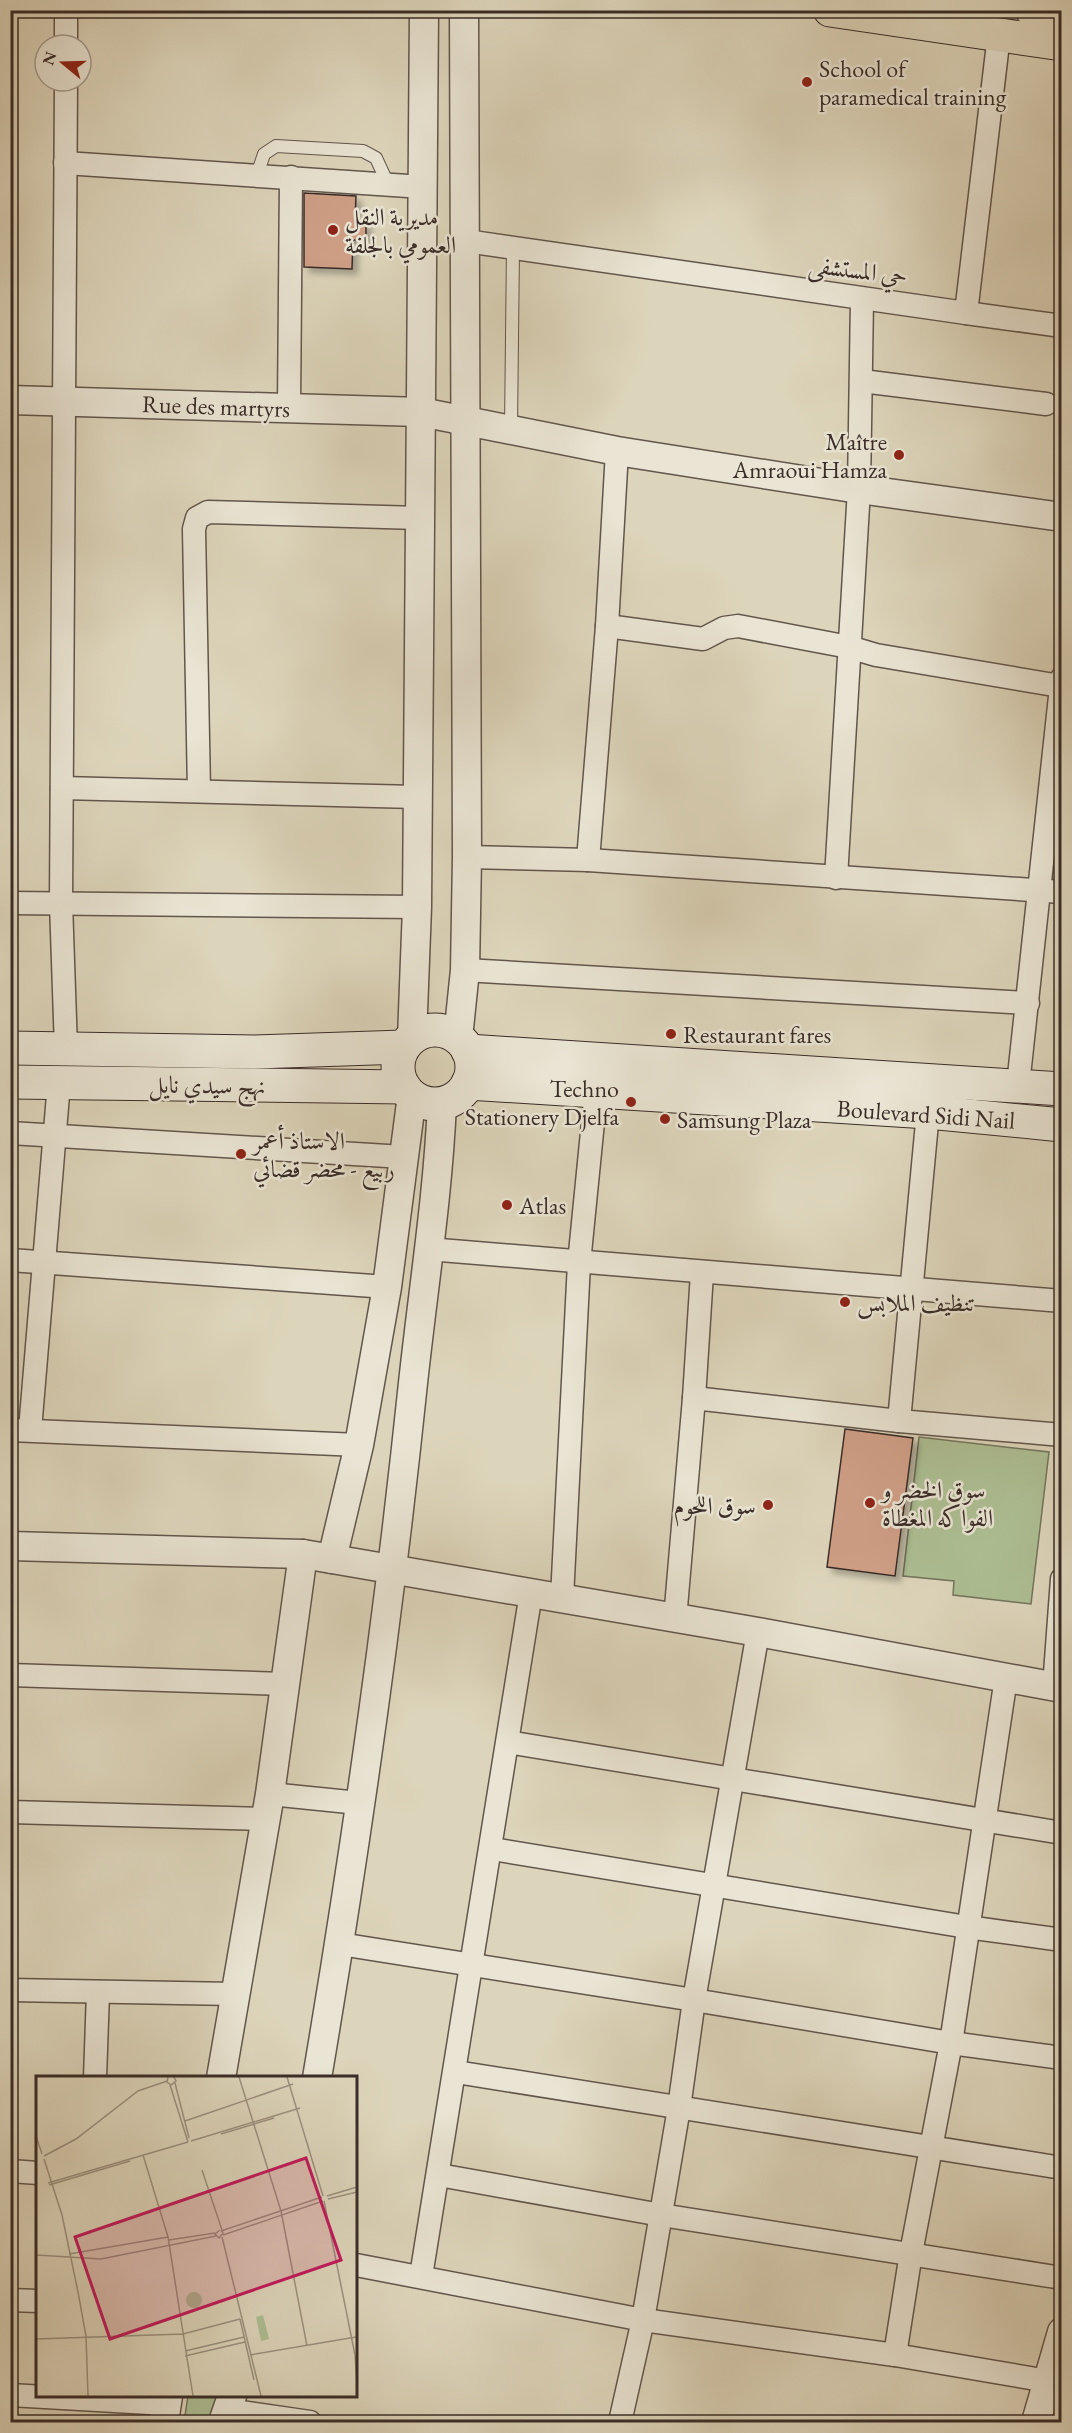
<svg xmlns="http://www.w3.org/2000/svg" width="1072" height="2433" font-family="'EB Garamond',Amiri,serif">
	<style>
		.green { fill: #adbe93; stroke: #73755d; stroke-width: 1.5 }
		.building { fill: #ce9e85; stroke: #392c27; stroke-width: 1.5; filter: url(#shadow) }
		.lines { fill: none; stroke-linecap: round; stroke-linejoin: round }
		.service-casing { stroke: #62564c; stroke-width: 14 }
		.minor-casing { stroke: #62564c; stroke-width: 25 }
		.tertiary-casing { stroke: #62564c; stroke-width: 31 }
		.secondary-casing { stroke: #392c27; stroke-width: 35 }
		.primary-casing { stroke: #392c27; stroke-width: 35 }
		.service { stroke: #e9e4d3; stroke-width: 12 }
		.minor { stroke: #e9e4d3; stroke-width: 22 }
		.tertiary { stroke: #e9e4d3; stroke-width: 28 }
		.secondary { stroke: #e9e4d3; stroke-width: 33 }
		.primary { stroke: #ddd5bb; stroke-width: 33 }
		.poi-dot { fill: #8f2418; stroke: #e9e4d3; stroke-width: 2 }
		.labels { text-anchor: middle; dominant-baseline: central; stroke-width: 5; stroke-linejoin: round; paint-order: stroke }
		.poi-label { font-size: 24px; fill: #392c27; stroke: #e9e4d3; text-anchor: start }
		.street-label { font-size: 24px; fill: #392c27; stroke: #e9e4d3 }
		.inset-road { fill: none; stroke: #9b9180; stroke-width: 1.5 }
		.view { fill: #c2185b; fill-opacity: 0.15; stroke: #c2185b; stroke-width: 3 }
		.inset-edge { fill: none; stroke: #392c27; stroke-width: 3 }
	</style>
	<defs>
		<filter id="shadow"><feDropShadow dx="5.5" dy="5.5" stdDeviation="3" flood-color="#0004"/></filter>
	</defs>
	<rect width="100%" height="100%" fill="#ddd5bb"/>
	<filter id="stains"><feTurbulence type="fractalNoise" baseFrequency=".00333" numOctaves="4"/><feColorMatrix values="0 0 0 0 .2 0 0 0 0 .09 0 0 0 0 .02 0 0 0 .5 -.17"/></filter>
	<radialGradient id="worn" r=".72"><stop offset=".6" stop-color="#630" stop-opacity="0"/><stop offset="1" stop-color="#630" stop-opacity=".3"/></radialGradient>
	<!-- green -->
	<g class="green">
		<polygon points="919,1437 1049,1452 1031,1604 953,1595 954,1581 903,1576"/>
		<polygon points="188,2396 221,2396 211,2422 184,2422"/>
	</g>
	<!-- building -->
	<g class="building">
		<polygon points="304,193 356,196 355,221 366,221 366,240 353,240 352,269 304,267"/>
		<polygon points="845,1429 913,1438 895,1576 827,1567"/>
	</g>
	<g class="lines">
		<!-- service casing -->
		<g class="service-casing">
			<g id="service">
				<polyline points="257,175 264,154 276,146 363,151 376,158 388,184"/>
				<polyline points="511,428 513,248"/>
			</g>
		</g>
		<!-- minor casing -->
		<g class="minor-casing">
			<g id="minor">
				<polyline points="66,45 66,10"/>
				<polyline points="65,163 423,187"/>
				<polyline points="466,241 966,313 999,35"/>
				<polyline points="966,313 1062,326"/>
				<polyline points="862,381 1046,404"/>
				<polyline points="289,408 291,177"/>
				<polyline points="607,626 703,639 724,628 738,626 849,647 876,655 1060,686"/>
				<polyline points="62,788 416,797"/>
				<polyline points="199,791 194,529 197,518 208,512 419,518"/>
				<polyline points="467,857 588,860 1062,892"/>
				<polyline points="588,860 607,626 617,451"/>
				<polyline points="836,878 859,489 862,299"/>
				<polyline points="10,903 417,907"/>
				<polyline points="465,970 1028,1003"/>
				<polyline points="66,1049 61,903 66,81"/>
				<polyline points="1018,1085 1062,678"/>
				<polyline points="10,1133 404,1157"/>
				<polyline points="428,1249 1062,1301"/>
				<polyline points="10,1260 387,1287"/>
				<polyline points="694,1398 702,1273"/>
				<polyline points="899,1421 928,1112"/>
				<polyline points="10,1430 359,1445"/>
				<polyline points="30,1430 59,1083"/>
				<polyline points="562,1598 579,1263 596,1092"/>
				<polyline points="675,1619 694,1398 899,1421 1062,1435"/>
				<polyline points="10,1675 284,1684"/>
				<polyline points="1054,1687 1062,1579"/>
				<polyline points="508,1742 1062,1833"/>
				<polyline points="270,1794 359,1803"/>
				<polyline points="10,1812 265,1819"/>
				<polyline points="492,1849 967,1927 1062,1940"/>
				<polyline points="340,1944 694,2000 951,2043 1062,2058"/>
				<polyline points="10,1990 235,1994"/>
				<polyline points="456,2072 1062,2168"/>
				<polyline points="95,2078 98,1992"/>
				<polyline points="10,2171 38,2173"/>
				<polyline points="439,2175 661,2215 1062,2278"/>
				<polyline points="356,2265 643,2320 895,2355 1048,2381"/>
				<polyline points="421,2276 531,1593"/>
				<polyline points="10,2300 38,2301"/>
				<polyline points="895,2355 911,2253 951,2043 1006,1678"/>
				<polyline points="10,2395 167,2404"/>
				<polyline points="227,2410 310,2422"/>
				<polyline points="620,2422 643,2320 679,2108 694,2000 758,1632"/>
			</g>
		</g>
		<!-- tertiary casing -->
		<g class="tertiary-casing">
			<g id="tertiary">
				<polyline points="10,400 421,412 617,451 859,489 1062,517"/>
				<polyline points="412,1038 417,907 424,10"/>
				<polyline points="458,1038 465,970 467,857 464,10"/>
				<polyline points="10,1546 303,1554 758,1632 1062,1688"/>
				<polyline points="332,1559 359,1445 387,1287 412,1095"/>
				<polyline points="221,2078 270,1794 303,1554"/>
				<path d="M317,2078c39,-231 72,-463 96,-695 10,-93 25,-187 29,-280"/>
				<polyline points="164,2422 168,2396"/>
				<polyline points="223,2422 232,2396"/>
				<polyline points="1036,2422 1062,2332"/>
			</g>
		</g>
		<!-- secondary casing -->
		<g class="secondary-casing">
			<g id="secondary">
				<circle cx="435" cy="1067" r="37"/>
				<polyline points="10,1048 255,1052 403,1047"/>
				<polyline points="468,1051 1062,1089"/>
				<polyline points="10,1082 404,1087"/>
				<polyline points="468,1083 928,1112 1062,1125"/>
			</g>
		</g>
		<!-- primary casing -->
		<g class="primary-casing">
			<g id="primary">
				<polyline points="830,10 1062,44"/>
				<polyline points="1032,10 1062,14"/>
			</g>
		</g>
		<!-- service -->
		<use href="#service" class="service"/>
		<!-- minor -->
		<use href="#minor" class="minor"/>
		<!-- tertiary -->
		<use href="#tertiary" class="tertiary"/>
		<!-- secondary -->
		<use href="#secondary" class="secondary"/>
		<!-- primary -->
		<use href="#primary" class="primary"/>
	</g>
	<!-- markers -->
	<g class="poi-dot">
		<circle cx="807" cy="82" r="6"/>
		<circle cx="333" cy="230" r="6"/>
		<circle cx="899" cy="455" r="6"/>
		<circle cx="671" cy="1034" r="6"/>
		<circle cx="631" cy="1102" r="6"/>
		<circle cx="665" cy="1119" r="6"/>
		<circle cx="241" cy="1154" r="6"/>
		<circle cx="507" cy="1205" r="6"/>
		<circle cx="845" cy="1302" r="6"/>
		<circle cx="870" cy="1503" r="6"/>
		<circle cx="768" cy="1505" r="6"/>
	</g>
	<g class="labels">
		<!-- poi labels -->
		<g class="poi-label">
			<text x="819" y="68">School of<tspan x="819" dy="28">paramedical training</tspan></text>
			<text x="345" y="216">مديرية النقل<tspan x="345" dy="28">العمومي بالجلفة</tspan></text>
			<text x="887" y="441" text-anchor="end">Maître<tspan x="887" dy="28">Amraoui Hamza</tspan></text>
			<text x="683" y="1034">Restaurant fares</text>
			<text x="619" y="1088" text-anchor="end">Techno<tspan x="619" dy="28">Stationery Djelfa</tspan></text>
			<text x="677" y="1119">Samsung Plaza</text>
			<text x="253" y="1140">الاستاذ أعمر<tspan x="253" dy="28">ربيع - محضر قضائي</tspan></text>
			<text x="519" y="1205">Atlas</text>
			<text x="857" y="1302">تنظيف الملابس</text>
			<text x="882" y="1489">سوق الخضر و<tspan x="882" dy="28">الفواكه المغطاة</tspan></text>
			<text x="756" y="1505" text-anchor="end">سوق اللحوم</text>
		</g>
		<!-- street labels -->
		<g class="street-label">
			<text transform="translate(858 270) rotate(7)">حي المستشفى</text>
			<text transform="translate(216 406) rotate(2)">Rue des martyrs</text>
			<text transform="translate(207 1085) rotate(1)">نهج سيدي نايل</text>
			<text transform="translate(926 1114) rotate(4)">Boulevard Sidi Nail</text>
		</g>
	</g>
	<!-- overview -->
	<g transform="translate(36 2076)">
		<rect width="321" height="321" fill="#ddd5bb"/>
		<path d="M150 224a8 8 0 1 1 16 0a8 8 0 1 1-16 0ZM227,239l6,24 -8,2 -5,-24z" fill="#adbe93"/>
		<path class="inset-road" d="M132,1l-1,5 4,3 5,-4 -2,-4M203,1l42,134 26,135M251,1l36,119M139,7l14,55M134,9l18,57M149,45l108,-37M185,58l53,-16M0,60l6,18M155,65l109,-33M107,79l25,82 25,159M8,80l32,-17 62,-48 29,-10M8,83l18,56 16,77 8,44 2,60M166,94l21,63 -4,5 -4,-4 5,-4M12,107l140,-41M13,109l81,-24M291,120l30,-9M292,123l29,-7M288,125l31,154 2,30M185,155l101,-34M187,159l100,-34M186,161l39,159M133,164l46,-7M33,178l99,-17M0,179l65,4 115,-23M204,243l14,61M0,263l147,-5 57,-15M149,275l59,-14M214,279l106,-18M149,280l60,-14"/>
		<path class="view" d="M270,82l35,102 -231,79 -35,-102z"/>
		<rect width="321" height="321" class="inset-edge"/>
	</g>
	<!-- margin -->
	<rect width="1072" height="2433" fill="none" stroke="#ddd5bb" stroke-width="36"/>
	<rect x="12" y="12" width="1048" height="2409" fill="none" stroke="#392c27" stroke-width="3"/>
	<rect x="18" y="18" width="1036" height="2397" fill="none" stroke="#392c27" stroke-width="1.5"/>
	<!-- north arrow -->
	<g transform="translate(63 63) rotate(289)"><circle r="28" fill="#e9e4d3" stroke="#a39a8e" stroke-width="1.5"/>
	<path d="M0-4.5L10 22L0 15L-10 22Z" fill="#8f2418"/>
	<text y="-9" font-size="16" font-weight="bold" text-anchor="middle" fill="#392c27">N</text>
	</g>
	<rect width="100%" height="100%" filter="url(#stains)"/>
	<rect width="100%" height="100%" fill="url(#worn)"/>
</svg>
